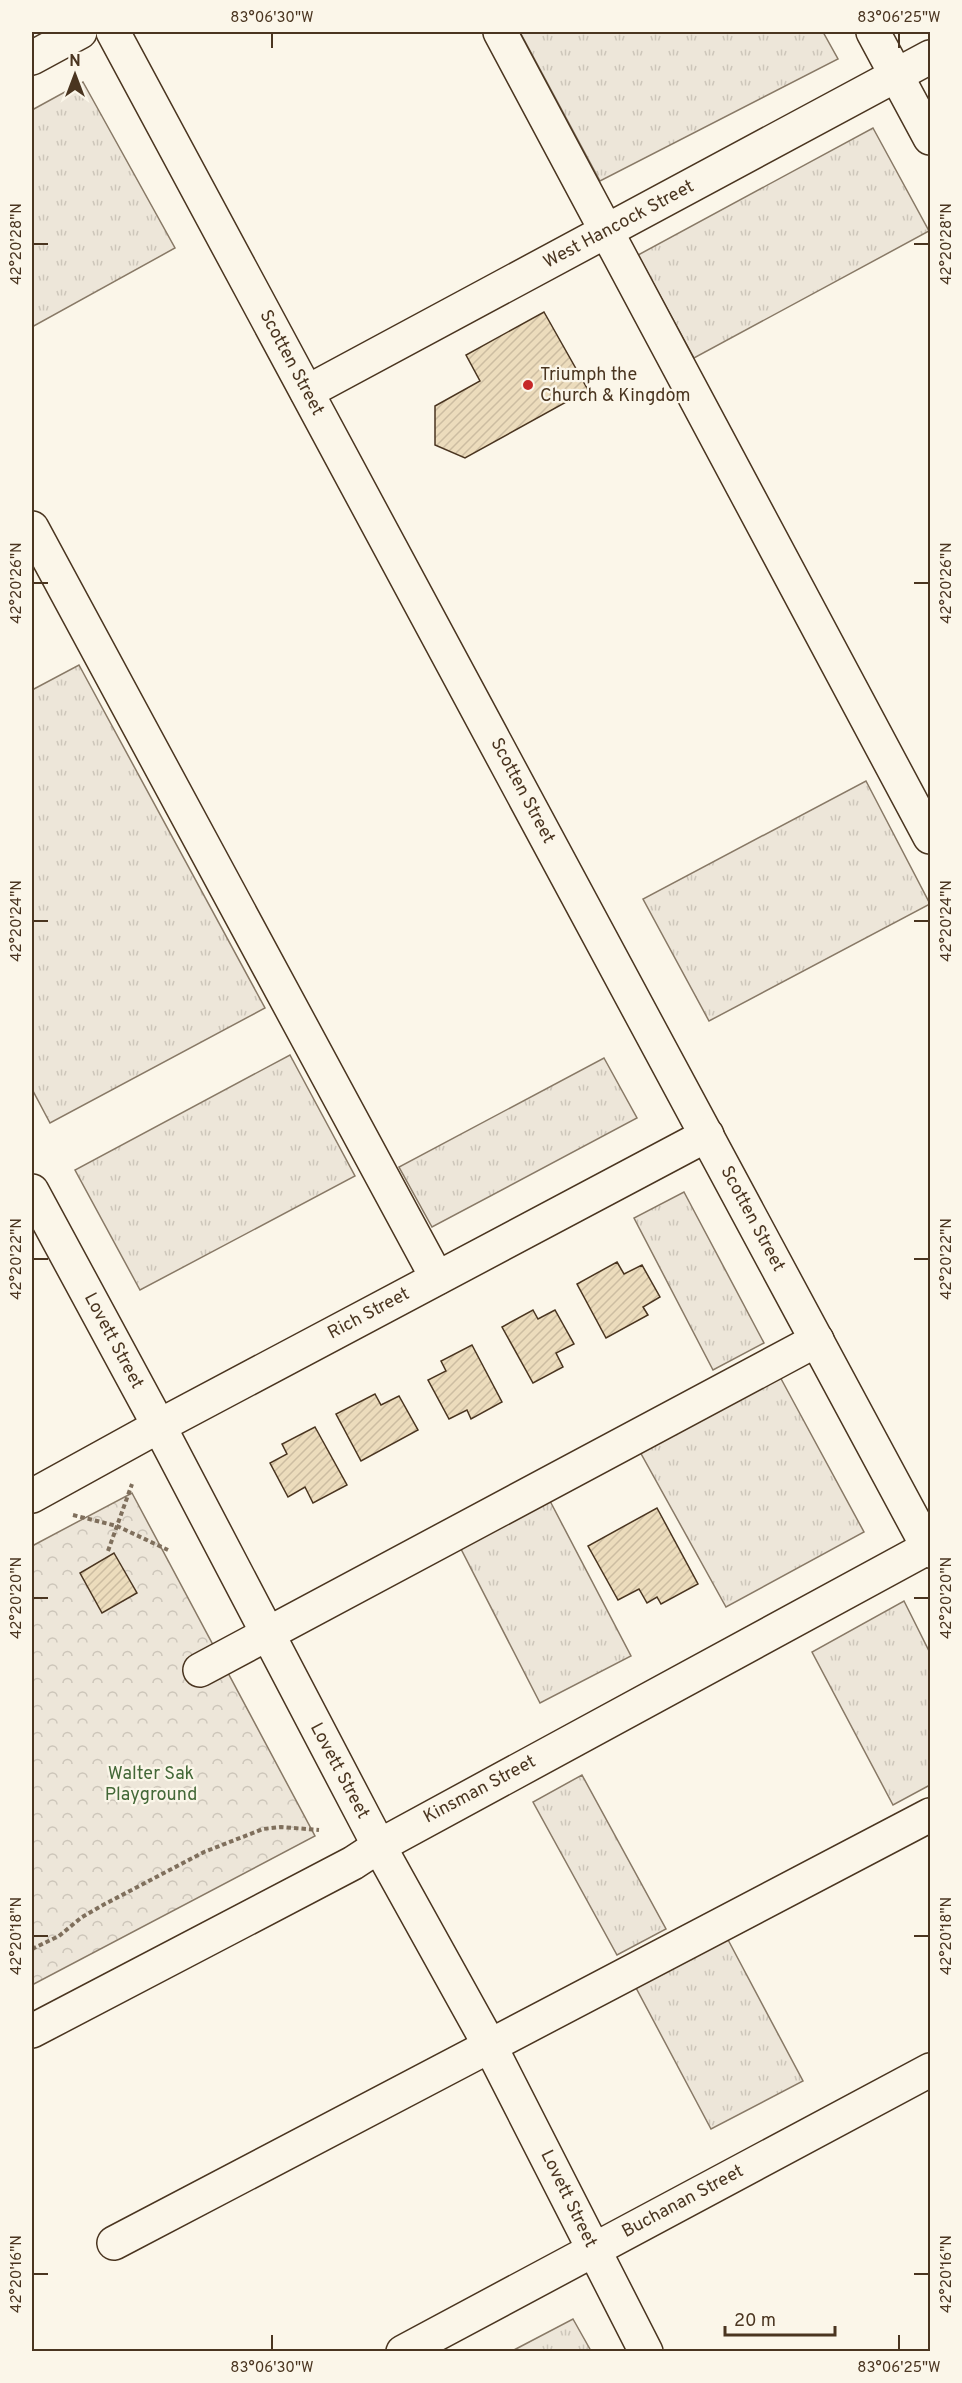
<svg xmlns="http://www.w3.org/2000/svg" width="962" height="2383" font-family="Overpass,sans-serif">
	<style>
		.grass { fill: url(#grass-tufts); stroke: #887966; stroke-width: 1.5 }
		.park { fill: url(#park-crowns); stroke: #887966; stroke-width: 1.5 }
		.building { fill: url(#building-hatch); stroke: #4a3520; stroke-width: 1.5 }
		.lines { fill: none; stroke-linecap: round; stroke-linejoin: round }
		.minor-casing { stroke: #4a3520; stroke-width: 36 }
		.path { stroke: #7f6f5c; stroke-width: 4; stroke-dasharray: 4.5 3; stroke-linecap: butt }
		.minor { stroke: #fbf6e9; stroke-width: 33 }
		.ticks { fill: none; stroke: #4a3520; stroke-width: 2 }
		.poi-dot { fill: #c62828; stroke: #fbf6e9; stroke-width: 2 }
		.labels { text-anchor: middle; dominant-baseline: central; stroke-width: 4.5; stroke-linejoin: round; paint-order: stroke }
		.street-label { font-size: 18px; fill: #4a3520; stroke: #fbf6e9 }
		.poi-label { font-size: 18px; fill: #4a3520; stroke: #fbf6e9; text-anchor: start }
		.park-label { font-size: 18px; fill: #436837; stroke: #fbf6e9 }
		.neatline { fill: none; stroke: #4a3520; stroke-width: 2 }
		.ticks-label { font-size: 15px; text-anchor: middle; fill: #4a3520 }
	</style>
	<defs>
		<pattern id="grass-tufts" width="24" height="20" patternUnits="userSpaceOnUse" patternTransform="scale(1.5)"><rect width="24" height="20" fill="#ede6d9"/><path d="M3 7l-1-3M5 7V3M7 7l1-3M15 17l-1-3M17 17v-4M19 17l1-3" fill="none" stroke="#cdc6ba"/></pattern>
		<pattern id="park-crowns" width="20" height="18" patternUnits="userSpaceOnUse" patternTransform="scale(1.5)"><rect width="20" height="18" fill="#ede6d9"/><path d="M2 6a3 3 0 1 1 6 0M12 15a3 3 0 1 1 6 0" fill="none" stroke="#cdc6ba"/></pattern>
		<pattern id="building-hatch" width="6" height="6" patternUnits="userSpaceOnUse" patternTransform="scale(1.5)"><rect width="6" height="6" fill="#ecdcbc"/><path d="M-1 1l2-2M0 6l6-6M5 7l2-2" fill="none" stroke="#ccbda1"/></pattern>
	</defs>
	<rect width="100%" height="100%" fill="#fbf6e9"/>
	<!-- grass -->
	<g class="grass">
		<polygon points="520,32 823,32 838,59 600,181"/>
		<polygon points="83,82 175,248 32,327 32,110"/>
		<polygon points="873,128 929,231 694,358 638,255"/>
		<polygon points="79,665 265,1008 50,1123 32,1089 32,690"/>
		<polygon points="866,781 930,904 709,1021 643,899"/>
		<polygon points="290,1055 355,1176 140,1290 75,1170"/>
		<polygon points="604,1058 637,1118 432,1227 399,1167"/>
		<polygon points="684,1192 764,1343 713,1370 634,1218"/>
		<polygon points="779,1375 864,1532 726,1607 639,1450"/>
		<polygon points="550,1501 631,1656 540,1703 460,1547"/>
		<polygon points="904,1601 930,1653 930,1785 893,1805 812,1652"/>
		<polygon points="582,1775 666,1929 617,1955 533,1802"/>
		<polygon points="726,1936 803,2081 711,2129 634,1984"/>
		<polygon points="573,2319 591,2351 512,2351"/>
	</g>
	<!-- park -->
	<polygon class="park" points="132,1493 315,1836 32,1985 32,1546"/>
	<!-- building -->
	<g class="building">
		<polygon points="544,312 588,390 465,458 435,445 435,406 480,381 466,355"/>
		<polygon points="617,1262 624,1274 642,1265 660,1297 643,1307 648,1315 606,1338 577,1284"/>
		<polygon points="533,1310 538,1319 555,1310 574,1344 556,1353 563,1367 533,1383 502,1327"/>
		<polygon points="472,1345 502,1402 471,1419 467,1410 449,1419 428,1380 446,1371 441,1361"/>
		<polygon points="375,1394 381,1405 399,1396 418,1430 361,1461 336,1414"/>
		<polygon points="315,1427 347,1485 313,1503 305,1487 288,1497 270,1463 287,1454 282,1444"/>
		<polygon points="657,1508 698,1584 661,1604 657,1597 647,1603 639,1589 618,1600 588,1546"/>
		<polygon points="114,1553 137,1593 102,1613 80,1573"/>
	</g>
	<g class="lines">
		<!-- minor casing -->
		<g class="minor-casing">
			<g id="minor">
				<polyline points="113,32 930,1551"/>
				<polyline points="500,32 930,837"/>
				<polyline points="873,32 930,138"/>
				<polyline points="32,58 80,32"/>
				<polyline points="307,392 930,57"/>
				<polyline points="32,528 437,1278"/>
				<polyline points="32,1191 159,1426 379,1846 490,2046 646,2352"/>
				<polyline points="32,1496 159,1426 707,1135"/>
				<polyline points="200,1670 817,1340"/>
				<polyline points="32,2031 353,1863 379,1846 929,1547"/>
				<polyline points="114,2243 930,1815"/>
				<polyline points="403,2352 930,2070"/>
			</g>
		</g>
		<!-- path -->
		<g class="path">
			<polyline points="73,1515 117,1526 168,1550"/>
			<polyline points="108,1551 132,1484"/>
			<polyline points="32,1949 59,1936 82,1917 103,1905 204,1852 263,1829 281,1827 319,1830"/>
		</g>
		<!-- minor -->
		<use href="#minor" class="minor"/>
	</g>
	<!-- ticks -->
	<path class="ticks" d="M272,33v15M899,33v15M33,244h15M914,244h15M33,583h15M914,583h15M33,921h15M914,921h15M33,1259h15M914,1259h15M33,1598h15M914,1598h15M33,1936h15M914,1936h15M33,2274h15M914,2274h15M272,2335v15M899,2335v15"/>
	<!-- markers -->
	<circle class="poi-dot" cx="528" cy="385" r="6"/>
	<g class="labels">
		<!-- street labels -->
		<g class="street-label">
			<text transform="translate(619 225) rotate(-28)">West Hancock Street</text>
			<text transform="translate(291 363) rotate(62)">Scotten Street</text>
			<text transform="translate(522 791) rotate(62)">Scotten Street</text>
			<text transform="translate(752 1219) rotate(62)">Scotten Street</text>
			<text transform="translate(369 1314) rotate(-28)">Rich Street</text>
			<text transform="translate(113 1341) rotate(62)">Lovett Street</text>
			<text transform="translate(339 1771) rotate(62)">Lovett Street</text>
			<text transform="translate(480 1790) rotate(-28)">Kinsman Street</text>
			<text transform="translate(568 2199) rotate(64)">Lovett Street</text>
			<text transform="translate(683 2202) rotate(-28)">Buchanan Street</text>
		</g>
		<!-- poi labels -->
		<g class="poi-label">
			<text x="540" y="375">Triumph the<tspan x="540" dy="21">Church &amp; Kingdom</tspan></text>
		</g>
		<!-- park labels -->
		<g class="park-label">
			<text x="151" y="1774">Walter Sak<tspan x="151" dy="21">Playground</tspan></text>
		</g>
	</g>
	<!-- border -->
	<rect width="962" height="2383" fill="none" stroke="#fbf6e9" stroke-width="66"/>
	<!-- north arrow -->
	<g transform="translate(75 75)" stroke="#fbf6e9" stroke-width="4.5" paint-order="stroke">
	<path d="M0-4.5L10 22L0 15L-10 22Z" fill="#4a3520"/>
	<text y="-9" font-size="16" font-weight="bold" text-anchor="middle" fill="#4a3520">N</text>
	</g>
	<!-- scale -->
	<path d="M725 2326v9h110v-9" fill="none" stroke="#4a3520" stroke-width="3"/>
	<text x="734" y="2326" font-size="18" fill="#4a3520" stroke="#fbf6e9" stroke-width="4.5" paint-order="stroke">20 m</text>
	<rect x="33" y="33" width="896" height="2317" class="neatline"/>
	<g class="ticks-label">
		<text x="272" y="22">83°06'30"W</text>
		<text x="899" y="22">83°06'25"W</text>
		<text transform="translate(16 244) rotate(-90)" y="5">42°20'28"N</text>
		<text transform="translate(946 244) rotate(-90)" y="5">42°20'28"N</text>
		<text transform="translate(16 583) rotate(-90)" y="5">42°20'26"N</text>
		<text transform="translate(946 583) rotate(-90)" y="5">42°20'26"N</text>
		<text transform="translate(16 921) rotate(-90)" y="5">42°20'24"N</text>
		<text transform="translate(946 921) rotate(-90)" y="5">42°20'24"N</text>
		<text transform="translate(16 1259) rotate(-90)" y="5">42°20'22"N</text>
		<text transform="translate(946 1259) rotate(-90)" y="5">42°20'22"N</text>
		<text transform="translate(16 1598) rotate(-90)" y="5">42°20'20"N</text>
		<text transform="translate(946 1598) rotate(-90)" y="5">42°20'20"N</text>
		<text transform="translate(16 1936) rotate(-90)" y="5">42°20'18"N</text>
		<text transform="translate(946 1936) rotate(-90)" y="5">42°20'18"N</text>
		<text transform="translate(16 2274) rotate(-90)" y="5">42°20'16"N</text>
		<text transform="translate(946 2274) rotate(-90)" y="5">42°20'16"N</text>
		<text x="272" y="2372">83°06'30"W</text>
		<text x="899" y="2372">83°06'25"W</text>
	</g>
</svg>
